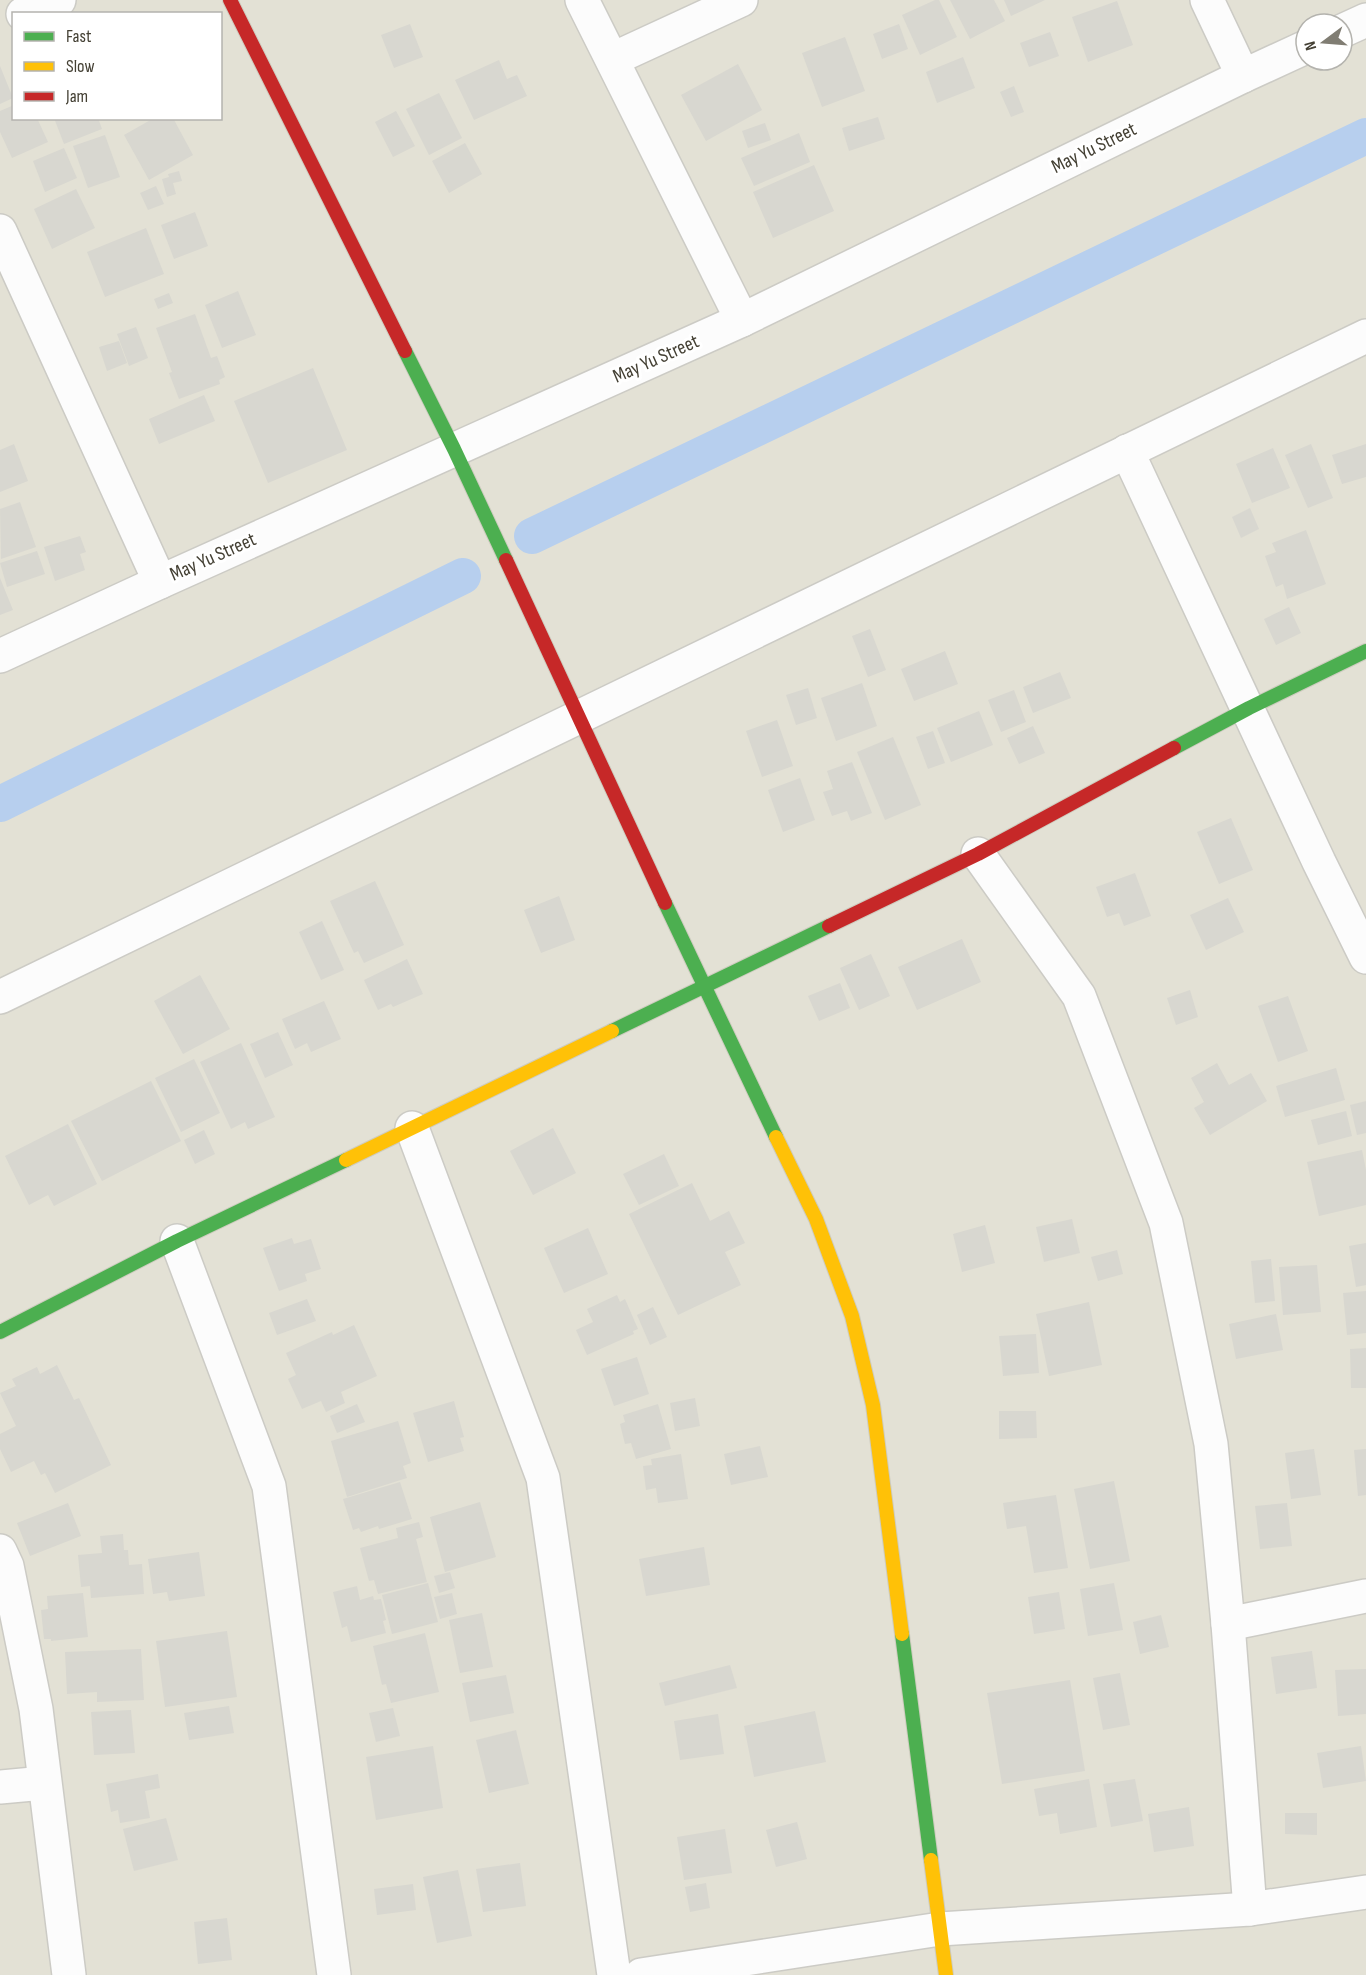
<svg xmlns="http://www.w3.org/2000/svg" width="1366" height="1975" font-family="'Sofia Sans Condensed',sans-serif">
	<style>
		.residential { fill: #e3e1d5; fill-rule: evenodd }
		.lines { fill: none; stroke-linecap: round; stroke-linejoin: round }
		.canal { stroke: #b7cfee; stroke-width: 36 }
		.building { fill: #d8d7d0 }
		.street-casing { stroke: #cccbc5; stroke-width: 36 }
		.fast-casing { stroke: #ceccbf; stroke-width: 16 }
		.slow-casing { stroke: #ceccbf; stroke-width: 16 }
		.jam-casing { stroke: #ceccbf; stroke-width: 16 }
		.street { stroke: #fcfcfc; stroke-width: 33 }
		.fast { stroke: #4caf50; stroke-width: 14 }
		.slow { stroke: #ffc107; stroke-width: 14 }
		.jam { stroke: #c62828; stroke-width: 14 }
		.labels { text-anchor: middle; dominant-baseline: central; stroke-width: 6; stroke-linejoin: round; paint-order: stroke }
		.street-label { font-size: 20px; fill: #444034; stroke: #fff }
	</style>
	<rect width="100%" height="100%" fill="#eeeee8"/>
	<!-- residential -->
	<path class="residential" d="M0,0h1366v1975h-1366zM14,14h206v104h-206zM1306,24h36v36h-36z"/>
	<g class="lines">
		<!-- canal -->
		<g class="canal">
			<polyline points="532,536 1366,136"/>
			<polyline points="0,804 463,576"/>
		</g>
	</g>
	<!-- building -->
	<g class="building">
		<polygon points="935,0 939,0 957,37 920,55 902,15"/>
		<polygon points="950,0 994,0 1005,21 970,39"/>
		<polygon points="1004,0 1045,0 1011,16"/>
		<polygon points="1117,1 1133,45 1088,62 1072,17"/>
		<polygon points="410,24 423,57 394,68 381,35"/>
		<polygon points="899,24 908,49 882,59 873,34"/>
		<polygon points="1050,32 1059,56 1029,67 1020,43"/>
		<polygon points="845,37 865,91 822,107 802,53"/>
		<polygon points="963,57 975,88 937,103 926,72"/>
		<polygon points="499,60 507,79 517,75 527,96 474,120 455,80"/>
		<polygon points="738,64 762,110 706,141 681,95"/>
		<polygon points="0,66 13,98 0,104"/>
		<polygon points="1014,86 1024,112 1011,117 1000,92"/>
		<polygon points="439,93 462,138 429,155 406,109"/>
		<polygon points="14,105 14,118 37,118 48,142 12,158 0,132 0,111"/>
		<polygon points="396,111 415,146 393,157 375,122"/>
		<polygon points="878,117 885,139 849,151 842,128"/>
		<polygon points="54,118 98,118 102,129 64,144"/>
		<polygon points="154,118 173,118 193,155 149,180 124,135"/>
		<polygon points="765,123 771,140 748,148 742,131"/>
		<polygon points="799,133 810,162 754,186 741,158"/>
		<polygon points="105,135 120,177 88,188 73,146"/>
		<polygon points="465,143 482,174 449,193 432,161"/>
		<polygon points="64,148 77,178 45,192 33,161"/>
		<polygon points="814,165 834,211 773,238 753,192"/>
		<polygon points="179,171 182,181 173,183 176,194 167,197 162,179 169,177 168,174"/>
		<polygon points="156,186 164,204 148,210 140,193"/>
		<polygon points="76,189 95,228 52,249 34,209"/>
		<polygon points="195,212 208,246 174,259 161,225"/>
		<polygon points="146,228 164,274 105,297 87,252"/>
		<polygon points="238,291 256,335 222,348 205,305"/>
		<polygon points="169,293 173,303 158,309 154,299"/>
		<polygon points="195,314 211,358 217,356 225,377 219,380 220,384 179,399 169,373 172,372 156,328"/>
		<polygon points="136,327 148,358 129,366 117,334"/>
		<polygon points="119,341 127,363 107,371 99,347"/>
		<polygon points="313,368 347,450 268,483 234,401"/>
		<polygon points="204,395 215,421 159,444 149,419"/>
		<polygon points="14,444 28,481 0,492 0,450"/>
		<polygon points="1311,444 1333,498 1308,508 1285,455"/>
		<polygon points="1366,444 1366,477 1342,484 1332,455"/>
		<polygon points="1273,448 1290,488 1252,503 1236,464"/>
		<polygon points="20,502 36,547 1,559 0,509"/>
		<polygon points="1250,508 1259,529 1241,538 1232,517"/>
		<polygon points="1306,530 1326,584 1287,599 1283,584 1276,587 1265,556 1276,552 1272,543"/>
		<polygon points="80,536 86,552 80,554 85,570 55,581 44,547"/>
		<polygon points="37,551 45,574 7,587 0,563"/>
		<polygon points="0,578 13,610 0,615"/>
		<polygon points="1289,607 1301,633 1276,645 1264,619"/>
		<polygon points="870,629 886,670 868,677 852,636"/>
		<polygon points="945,651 958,684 914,701 901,669"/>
		<polygon points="1060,672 1071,698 1033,713 1023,687"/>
		<polygon points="862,683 877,726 836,741 821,698"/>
		<polygon points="808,688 817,718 796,725 786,695"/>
		<polygon points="1014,690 1026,722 1001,732 988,700"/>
		<polygon points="979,711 993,745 951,762 937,728"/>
		<polygon points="777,720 793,766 762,777 746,731"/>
		<polygon points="1033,726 1045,753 1019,764 1007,738"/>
		<polygon points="933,731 945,763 928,769 916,737"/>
		<polygon points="893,737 921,805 885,820 857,752"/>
		<polygon points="852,762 872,813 851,821 847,811 832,816 823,792 833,789 827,771"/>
		<polygon points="800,778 815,820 783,832 768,790"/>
		<polygon points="1231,818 1253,870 1219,884 1197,832"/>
		<polygon points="1135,873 1151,916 1124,926 1119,913 1107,917 1096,887"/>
		<polygon points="375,881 404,945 364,963 358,951 354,953 330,901"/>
		<polygon points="559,896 575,940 541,953 524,910"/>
		<polygon points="1228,898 1244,932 1206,950 1190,915"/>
		<polygon points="322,921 344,970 321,980 299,932"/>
		<polygon points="962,939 981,982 917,1010 898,967"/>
		<polygon points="871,954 890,996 859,1010 840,968"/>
		<polygon points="407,959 423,994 393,1007 391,1004 378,1010 364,980"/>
		<polygon points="200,975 230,1029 183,1054 154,1001"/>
		<polygon points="840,983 850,1008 819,1021 808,996"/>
		<polygon points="1190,990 1198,1017 1176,1025 1167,998"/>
		<polygon points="1288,996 1308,1051 1278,1062 1258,1006"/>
		<polygon points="324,1001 341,1039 311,1052 307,1043 295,1049 282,1019"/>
		<polygon points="278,1032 293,1065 265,1078 250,1044"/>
		<polygon points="241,1043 275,1117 248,1129 245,1122 231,1129 200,1062"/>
		<polygon points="194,1059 220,1113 181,1132 155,1078"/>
		<polygon points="1217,1063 1229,1085 1251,1073 1267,1101 1210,1135 1194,1108 1204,1102 1191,1078"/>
		<polygon points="1336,1068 1345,1100 1285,1117 1276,1086"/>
		<polygon points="151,1081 181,1141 102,1181 71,1121"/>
		<polygon points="1366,1101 1366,1133 1357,1135 1350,1105"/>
		<polygon points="1346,1111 1352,1136 1318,1145 1311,1120"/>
		<polygon points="68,1124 97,1184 54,1206 48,1195 29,1205 5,1156"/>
		<polygon points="553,1128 576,1173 533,1195 510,1151"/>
		<polygon points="204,1130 215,1154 195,1164 184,1140"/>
		<polygon points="1362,1150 1366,1170 1366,1205 1319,1216 1307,1162"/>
		<polygon points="664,1154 679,1186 639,1205 623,1174"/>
		<polygon points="692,1183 710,1221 729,1211 745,1243 725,1252 741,1285 678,1315 629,1214"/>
		<polygon points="1072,1219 1080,1253 1044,1262 1036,1227"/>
		<polygon points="985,1225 995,1263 962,1272 953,1234"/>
		<polygon points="588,1228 608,1274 564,1293 544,1248"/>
		<polygon points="292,1238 294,1244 311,1239 321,1269 305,1274 307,1281 279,1291 263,1248"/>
		<polygon points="1366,1243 1366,1285 1356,1287 1349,1246"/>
		<polygon points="1117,1250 1123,1274 1098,1281 1091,1257"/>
		<polygon points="1271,1259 1275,1301 1255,1303 1251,1261"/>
		<polygon points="1317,1265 1321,1312 1283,1315 1279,1267"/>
		<polygon points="1366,1291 1366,1333 1347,1335 1343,1293"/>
		<polygon points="617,1295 620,1302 625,1299 638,1329 633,1331 634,1334 587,1355 576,1330 593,1322 587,1309"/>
		<polygon points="307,1299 316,1321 277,1335 269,1313"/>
		<polygon points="1089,1302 1102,1365 1049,1376 1036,1314"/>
		<polygon points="653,1307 667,1337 650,1345 637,1315"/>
		<polygon points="1276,1314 1283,1350 1236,1359 1229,1324"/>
		<polygon points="354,1325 377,1376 341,1392 345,1403 326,1412 321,1401 302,1409 288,1379 296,1375 286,1353 332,1332 333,1335"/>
		<polygon points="1036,1334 1039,1373 1003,1376 999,1336"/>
		<polygon points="1366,1348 1366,1388 1351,1388 1350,1349"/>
		<polygon points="637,1357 649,1394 614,1406 601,1369"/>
		<polygon points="57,1365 74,1400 79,1398 111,1465 55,1493 45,1473 41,1475 34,1461 11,1472 0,1449 0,1434 16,1426 0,1393 16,1386 12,1379 37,1367 40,1374"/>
		<polygon points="695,1398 700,1426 675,1431 670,1403"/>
		<polygon points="454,1401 464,1437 460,1438 464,1451 428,1462 413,1413"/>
		<polygon points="357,1404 365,1422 337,1433 330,1416"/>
		<polygon points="658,1404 671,1449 636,1459 631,1443 625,1444 620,1424 625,1422 623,1415"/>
		<polygon points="999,1411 1036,1411 1037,1438 999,1439"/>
		<polygon points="398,1421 411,1463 403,1466 407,1478 347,1497 331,1441"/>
		<polygon points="760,1446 768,1477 731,1485 724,1454"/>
		<polygon points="1314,1449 1321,1495 1291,1499 1285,1453"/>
		<polygon points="1366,1449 1366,1495 1358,1496 1354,1450"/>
		<polygon points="681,1454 688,1499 658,1503 656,1488 646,1490 643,1466 652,1465 651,1459"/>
		<polygon points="1114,1481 1130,1561 1090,1569 1074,1489"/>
		<polygon points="400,1482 412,1519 379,1529 378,1526 361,1532 359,1528 353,1530 343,1499"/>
		<polygon points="1056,1495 1068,1568 1034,1573 1026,1526 1007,1529 1003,1503"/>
		<polygon points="480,1502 496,1557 445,1572 430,1517"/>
		<polygon points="68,1503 81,1536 30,1556 17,1523"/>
		<polygon points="1287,1503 1292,1546 1260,1549 1255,1506"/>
		<polygon points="419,1522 423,1537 416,1539 427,1582 378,1594 374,1580 369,1581 360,1548 398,1538 396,1528"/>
		<polygon points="123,1534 124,1550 128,1550 129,1565 142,1564 144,1594 91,1598 90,1586 81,1587 78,1555 102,1553 100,1536"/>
		<polygon points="704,1547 710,1585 646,1596 639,1559"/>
		<polygon points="199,1552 205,1596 169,1601 167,1592 153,1594 148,1559"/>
		<polygon points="450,1572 455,1588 439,1593 434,1576"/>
		<polygon points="428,1583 438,1622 392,1634 382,1595"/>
		<polygon points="1114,1583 1123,1630 1088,1636 1080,1589"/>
		<polygon points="357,1586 360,1600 373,1596 374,1600 381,1599 386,1620 383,1621 386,1633 351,1642 347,1626 342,1628 333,1592"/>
		<polygon points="1059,1592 1065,1629 1034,1634 1028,1597"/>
		<polygon points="83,1593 88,1637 51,1641 51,1639 44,1639 41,1610 48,1609 47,1596"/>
		<polygon points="452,1593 457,1614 440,1619 434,1597"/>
		<polygon points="482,1613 493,1667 460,1673 449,1620"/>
		<polygon points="1161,1615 1169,1647 1140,1654 1133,1622"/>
		<polygon points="227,1631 237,1697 165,1707 156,1641"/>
		<polygon points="425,1633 439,1692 391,1703 386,1684 382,1685 373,1646"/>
		<polygon points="141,1649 144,1700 97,1702 97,1692 67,1694 65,1652"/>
		<polygon points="1312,1651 1317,1688 1276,1694 1271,1657"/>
		<polygon points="730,1665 737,1688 665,1706 659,1683"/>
		<polygon points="1366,1669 1366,1714 1338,1716 1335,1670"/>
		<polygon points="1120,1673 1130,1725 1103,1730 1093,1678"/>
		<polygon points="506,1675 514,1713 470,1722 462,1683"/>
		<polygon points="1070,1680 1085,1771 1002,1784 987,1693"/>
		<polygon points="229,1706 234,1733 189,1740 184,1713"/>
		<polygon points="393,1708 400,1736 376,1742 369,1713"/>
		<polygon points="131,1710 135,1753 94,1755 91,1712"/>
		<polygon points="815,1711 826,1762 754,1777 744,1726"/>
		<polygon points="718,1714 724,1754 680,1760 674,1721"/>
		<polygon points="516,1730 529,1784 489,1793 476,1740"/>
		<polygon points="433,1746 443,1808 376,1820 366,1757"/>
		<polygon points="1361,1746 1366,1781 1323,1788 1317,1753"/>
		<polygon points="158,1774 160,1788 145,1791 150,1818 120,1823 118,1810 111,1812 106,1784"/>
		<polygon points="1089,1779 1097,1827 1060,1834 1057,1813 1039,1816 1034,1789"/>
		<polygon points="1135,1779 1143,1821 1111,1827 1103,1784"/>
		<polygon points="1189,1807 1194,1846 1154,1852 1148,1814"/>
		<polygon points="1285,1813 1317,1813 1317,1835 1285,1834"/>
		<polygon points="166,1818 178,1860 134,1871 123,1829"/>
		<polygon points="797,1822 807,1859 776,1867 766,1830"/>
		<polygon points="725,1829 732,1873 684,1880 677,1837"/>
		<polygon points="520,1863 526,1906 483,1912 476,1869"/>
		<polygon points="458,1870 472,1936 437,1943 423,1877"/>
		<polygon points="706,1883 710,1908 690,1912 685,1887"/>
		<polygon points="413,1884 416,1910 377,1915 374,1889"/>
		<polygon points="227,1918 232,1960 198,1964 194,1922"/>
	</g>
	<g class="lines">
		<!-- street casing -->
		<g class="street-casing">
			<g id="street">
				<polyline points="582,0 742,320"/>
				<polyline points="1207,0 1243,76"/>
				<polyline points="23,14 59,0"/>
				<polyline points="1342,31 1366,20"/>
				<polyline points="613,59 741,0"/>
				<polyline points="0,231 160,582"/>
				<polyline points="1127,451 1319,862 1366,957"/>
				<polyline points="0,656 160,582 742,320 1243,76 1306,47"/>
				<polyline points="978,854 1079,996 1166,1223 1211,1444 1228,1624 1250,1909"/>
				<polyline points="0,997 1366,336"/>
				<polyline points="412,1128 543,1478 614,1975"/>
				<polyline points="177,1241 269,1486 334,1975"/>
				<polyline points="0,1551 7,1566 36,1709 69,1975"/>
				<polyline points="1228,1624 1366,1596"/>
				<polyline points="0,1787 44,1783"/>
				<polyline points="641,1975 940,1929 1250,1909 1366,1892"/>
			</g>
		</g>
		<!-- fast casing -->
		<g class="fast-casing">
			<g id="fast">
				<polyline points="405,351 454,449 506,560"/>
				<polyline points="1174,748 1249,708 1366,651"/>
				<polyline points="665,903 776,1137"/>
				<polyline points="612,1031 829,926"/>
				<polyline points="0,1332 177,1241 346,1160"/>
				<polyline points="902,1634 931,1860"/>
			</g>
		</g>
		<!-- slow casing -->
		<g class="slow-casing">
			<g id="slow">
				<polyline points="776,1137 816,1219 852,1316 873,1405 902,1634"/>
				<polyline points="346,1160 612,1031"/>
				<polyline points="931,1860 946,1975"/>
			</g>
		</g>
		<!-- jam casing -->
		<g class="jam-casing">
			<g id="jam">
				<polyline points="230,0 405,351"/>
				<polyline points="506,560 665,903"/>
				<polyline points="829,926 978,854 1174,748"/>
			</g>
		</g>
		<!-- street -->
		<use href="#street" class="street"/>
		<!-- fast -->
		<use href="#fast" class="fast"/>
		<!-- slow -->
		<use href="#slow" class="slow"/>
		<!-- jam -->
		<use href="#jam" class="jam"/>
	</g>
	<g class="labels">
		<!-- street labels -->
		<g class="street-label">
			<text transform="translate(1094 148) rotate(-26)">May Yu Street</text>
			<text transform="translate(656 359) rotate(-24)">May Yu Street</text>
			<text transform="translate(213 557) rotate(-24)">May Yu Street</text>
		</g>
	</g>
	<!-- legend -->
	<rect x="12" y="12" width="210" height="108" fill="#ffffff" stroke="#b4b3ae" stroke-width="1.5"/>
	<rect x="24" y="32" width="30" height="9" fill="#4caf50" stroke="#b4b3ae" stroke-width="1.5"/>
	<text x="66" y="42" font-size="18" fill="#444034">Fast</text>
	<rect x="24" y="62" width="30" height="9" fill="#ffc107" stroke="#b4b3ae" stroke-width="1.5"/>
	<text x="66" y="72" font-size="18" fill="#444034">Slow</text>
	<rect x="24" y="92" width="30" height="9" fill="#c62828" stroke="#b4b3ae" stroke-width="1.5"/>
	<text x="66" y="102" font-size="18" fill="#444034">Jam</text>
	<!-- north arrow -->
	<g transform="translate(1324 42) rotate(254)"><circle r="28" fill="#ffffff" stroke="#b4b3ae" stroke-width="1.5"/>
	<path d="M0-4.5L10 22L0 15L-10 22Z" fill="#807d73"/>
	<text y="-9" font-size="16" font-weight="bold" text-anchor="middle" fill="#444034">N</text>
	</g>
</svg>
